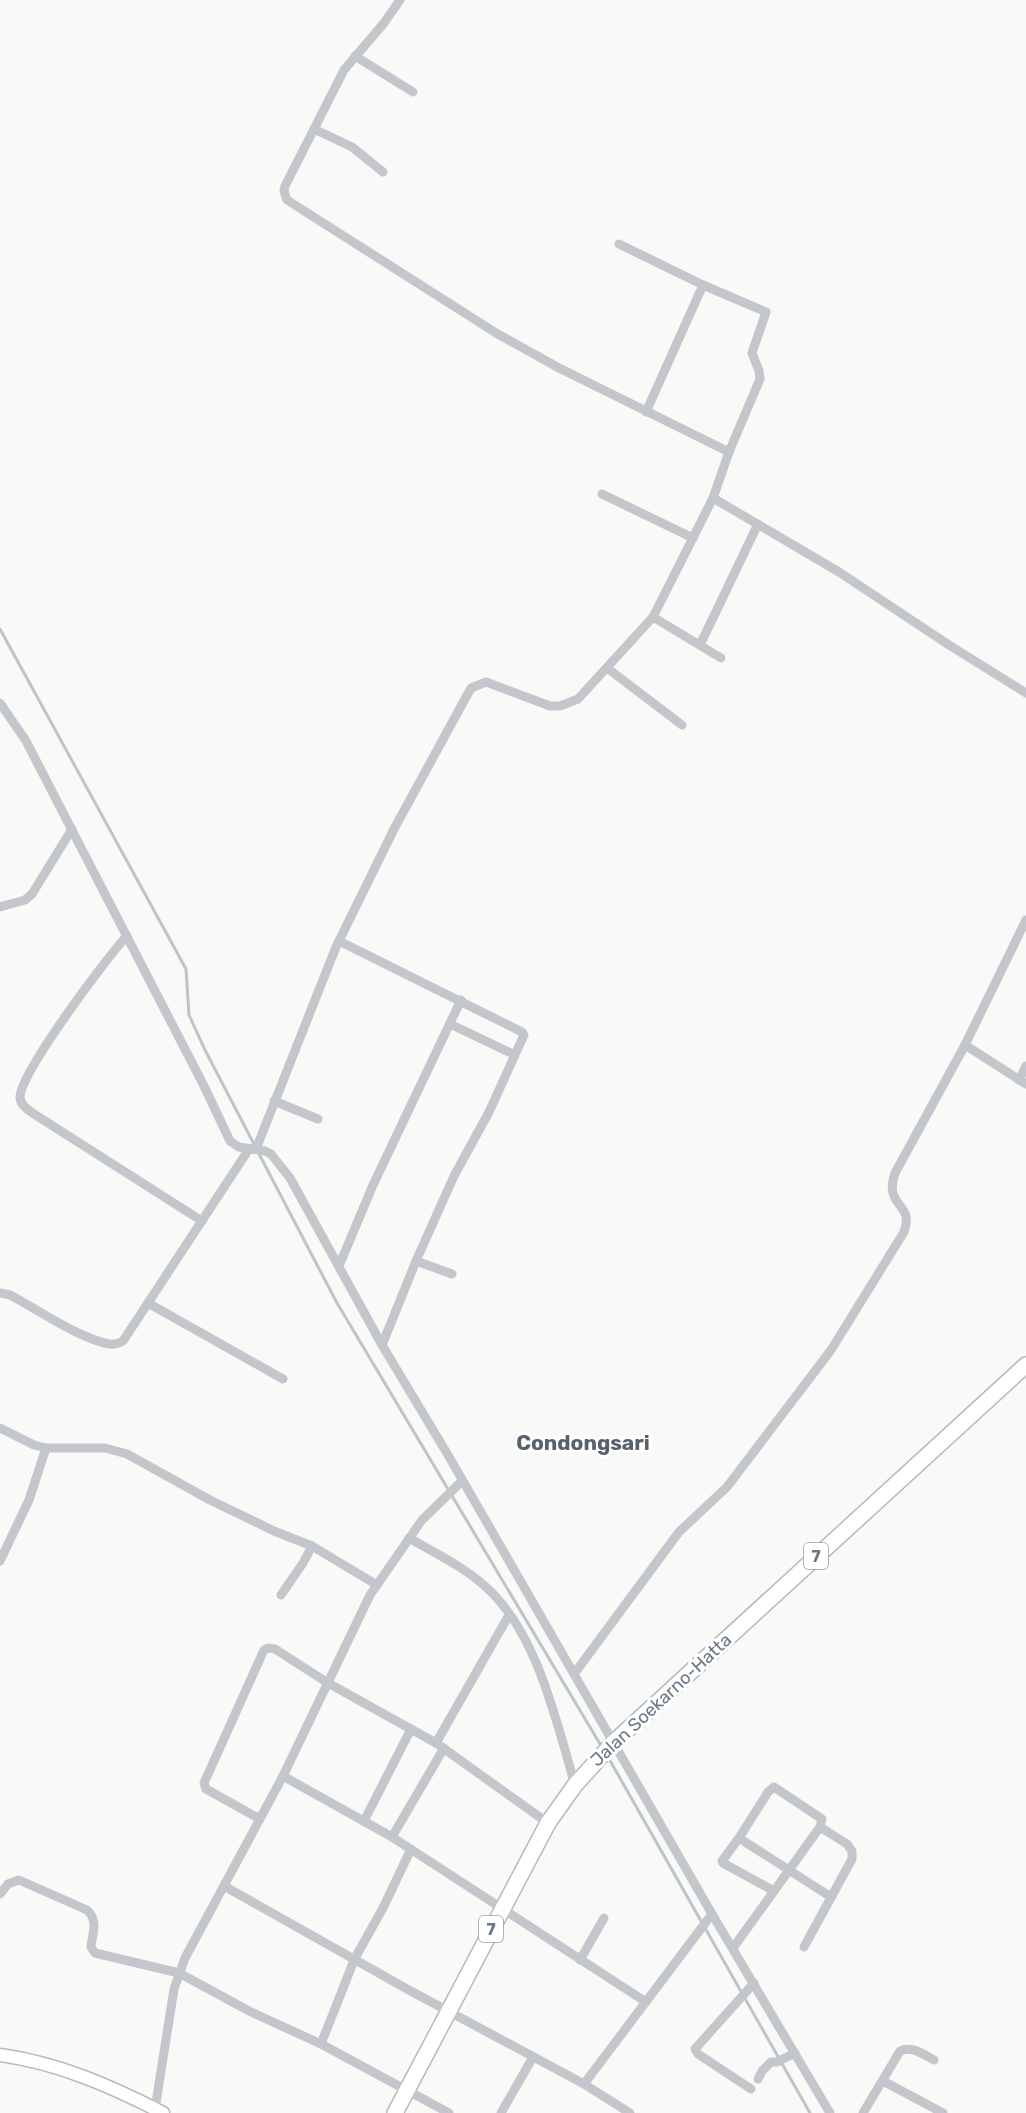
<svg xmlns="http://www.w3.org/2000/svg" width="1026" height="2113" font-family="Rubik,sans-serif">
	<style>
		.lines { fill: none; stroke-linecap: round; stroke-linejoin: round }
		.stream { stroke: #bbc5ca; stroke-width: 3 }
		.secondary-casing { stroke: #b5babf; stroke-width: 15 }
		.trunk-casing { stroke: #b6b9bd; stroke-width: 18 }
		.minor { stroke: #c3c6ca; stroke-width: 9 }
		.secondary { stroke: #fff; stroke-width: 12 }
		.trunk { stroke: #fff; stroke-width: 15 }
		.labels { text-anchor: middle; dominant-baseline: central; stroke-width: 6; stroke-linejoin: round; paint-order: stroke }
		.shield { fill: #fff; stroke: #97a0ab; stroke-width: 1.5 }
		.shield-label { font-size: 16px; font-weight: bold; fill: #6a7887 }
		.street-label { font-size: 18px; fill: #6a7887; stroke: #fff }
		.quarter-label { font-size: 21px; font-weight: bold; fill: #57626c; stroke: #fff }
	</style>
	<rect width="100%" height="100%" fill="#f9f9f7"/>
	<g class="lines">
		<!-- stream -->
		<g class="stream">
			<polyline points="0,629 186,969 189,1015 205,1050 255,1146"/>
			<polyline points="258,1152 337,1303 603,1749"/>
			<polyline points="608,1757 810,2113"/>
		</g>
		<!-- secondary casing -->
		<g class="secondary-casing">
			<path id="secondary" d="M0,2055c58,8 111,31 163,58"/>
		</g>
		<!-- trunk casing -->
		<g class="trunk-casing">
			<polyline id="trunk" points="395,2113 548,1823 575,1785 613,1743 1026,1365"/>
		</g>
		<!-- minor -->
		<g class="minor">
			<polyline points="355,56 413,92"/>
			<polyline points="314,129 352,147 383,172"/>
			<polyline points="619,244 703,285 766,312 752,353 759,371 760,379 729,452"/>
			<polyline points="646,412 703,285"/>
			<polyline points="602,494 693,538"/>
			<polyline points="713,498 839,572 949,645 1026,693"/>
			<polyline points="653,617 721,658"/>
			<polyline points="700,645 758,524"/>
			<polyline points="607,668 682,725"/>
			<polyline points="0,703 26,741 204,1086 230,1141 239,1147 265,1151 271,1154 290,1178 382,1345 448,1455 712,1914 830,2113"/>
			<polyline points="0,907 25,900 32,894 72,829"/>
			<path d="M127,936c-21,22 -106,136 -107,161 0,8 8,13 14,17l168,107"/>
			<polyline points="339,941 522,1032 524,1035 489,1112 454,1176 416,1261 382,1345"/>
			<polyline points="450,1024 515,1055"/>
			<polyline points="965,1045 1026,1084"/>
			<polyline points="1019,1080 1026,1066"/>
			<polyline points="274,1101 318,1119"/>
			<polyline points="256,1149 336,947 394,829 471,688 486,682 550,706 560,706 578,699 653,617 713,498 729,452 559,368 496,333 287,200 284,191 285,186 344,70 384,23 400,0"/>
			<polyline points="416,1261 452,1274"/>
			<polyline points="339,1266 373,1185 461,1000"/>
			<path d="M0,1293l10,2c29,15 68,43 99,49 5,1 9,0 14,-3l126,-192"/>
			<polyline points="148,1303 283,1379"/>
			<polyline points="0,1428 34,1445 46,1448 105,1448 127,1454 210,1500 274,1531 312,1546 377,1585"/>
			<path d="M409,1538c26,15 55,29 77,49 52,47 70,134 89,198"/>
			<polyline points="0,1561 29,1500 46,1448"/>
			<polyline points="281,1595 303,1563 312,1546"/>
			<path d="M574,1674l105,-142 48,-45 104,-137 73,-118c11,-30 -21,-24 -9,-59l70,-128 61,-125"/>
			<polyline points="436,1743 509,1615"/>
			<polyline points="283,1776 392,1837 646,2002"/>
			<polyline points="260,1819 206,1789 204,1783 264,1650 268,1648 275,1649 328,1683 436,1743 548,1823"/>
			<polyline points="364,1821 411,1729"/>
			<polyline points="392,1837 444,1748"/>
			<polyline points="739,1838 831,1897"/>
			<polyline points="224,1886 407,1989 584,2084 630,2113"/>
			<polyline points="774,1891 723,1863 722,1861 739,1838 768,1792 774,1787 822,1819 820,1827 847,1844 852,1851 852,1859 804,1947"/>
			<path d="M0,1894l8,-10 11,-4 68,30c12,11 5,24 4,37l4,6 84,20 72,39 70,32 128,69"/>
			<polyline points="733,1948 820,1827"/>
			<polyline points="580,1960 604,1918"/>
			<polyline points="321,2044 355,1958 383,1908 411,1849"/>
			<polyline points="758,2079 762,2071 771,2062 777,2062 795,2053"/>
			<polyline points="883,2081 943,2113"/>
			<polyline points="584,2084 712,1914"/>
			<polyline points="751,2089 698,2054 695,2049 754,1983"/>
			<polyline points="155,2109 174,1989 185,1958 283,1776 370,1595 422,1520 462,1481"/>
			<polyline points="501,2113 533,2057"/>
			<path d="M863,2113l37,-62c12,-6 24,4 34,9"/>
		</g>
		<!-- secondary -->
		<use href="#secondary" class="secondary"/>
		<!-- trunk -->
		<use href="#trunk" class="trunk"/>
	</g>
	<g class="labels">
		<!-- shield labels -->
		<g class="shield">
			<rect x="804" y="1543" width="24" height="26" rx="4.5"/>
			<rect x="479" y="1916" width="24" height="26" rx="4.5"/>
		</g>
		<g class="shield-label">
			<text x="816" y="1556">7</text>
			<text x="491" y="1929">7</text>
		</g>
		<!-- street labels -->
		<g class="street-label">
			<text transform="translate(661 1700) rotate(-43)">Jalan Soekarno-Hatta</text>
		</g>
		<!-- quarter labels -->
		<g class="quarter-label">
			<text x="583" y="1442">Condongsari</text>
		</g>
	</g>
</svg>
